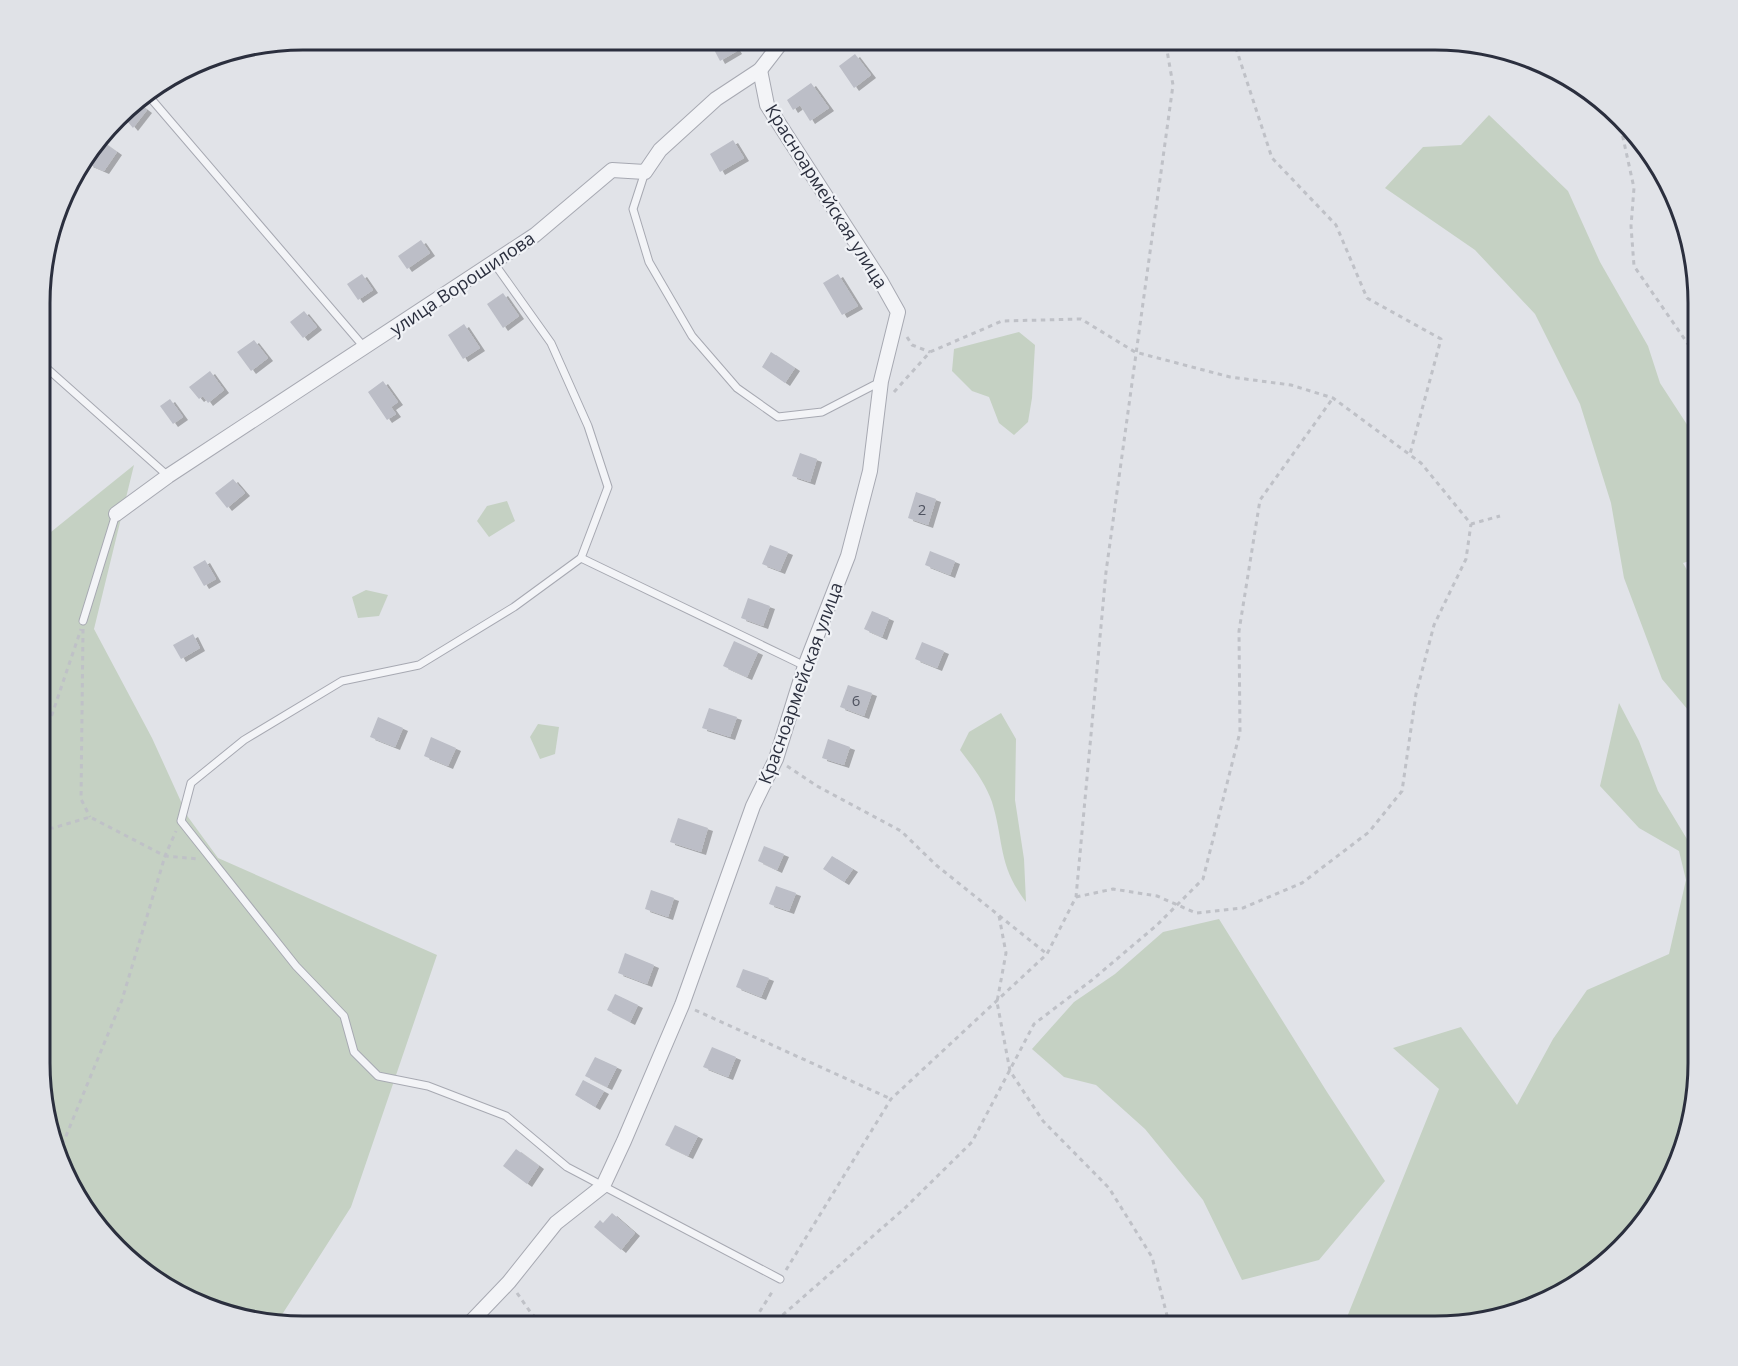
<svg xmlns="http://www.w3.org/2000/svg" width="1738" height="1366" font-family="'Open Sans',sans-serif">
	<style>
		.green { fill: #c5d1c3 }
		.building { fill: #bcbec7; filter: url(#shadow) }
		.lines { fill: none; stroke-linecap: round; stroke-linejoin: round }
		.lane-casing { stroke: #a7a9b2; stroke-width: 9 }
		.street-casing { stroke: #a7a9b2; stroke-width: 16 }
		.path { stroke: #bfc1c7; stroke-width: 3; stroke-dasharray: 4.5 4.5; stroke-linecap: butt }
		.lane { stroke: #f3f4f7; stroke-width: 7 }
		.street { stroke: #f3f4f7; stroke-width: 14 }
		.labels { text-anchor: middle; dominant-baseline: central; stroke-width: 4.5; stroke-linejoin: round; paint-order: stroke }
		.number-label { font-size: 15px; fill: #4f5360 }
		.street-label { font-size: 18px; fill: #2b2f3e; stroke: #f0f2f6 }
		.rim { fill: none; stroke: #2b2f3e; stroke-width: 3 }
	</style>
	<defs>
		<filter id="shadow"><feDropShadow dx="5" dy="3" stdDeviation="0" flood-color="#0004"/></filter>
	</defs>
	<rect width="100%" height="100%" fill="#e1e3e8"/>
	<!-- green -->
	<g class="green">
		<polygon points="1489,115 1568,191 1600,262 1648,346 1660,383 1699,443 1699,558 1683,563 1699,591 1699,723 1662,679 1624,578 1611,503 1580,404 1535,314 1475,250 1385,188 1423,147 1461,145"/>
		<polygon points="1019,332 1035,345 1032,398 1028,422 1014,435 999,423 989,397 972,391 952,371 954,349"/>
		<polygon points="134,465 94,629 152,738 188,817 218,858 437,955 351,1207 276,1324 202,1307 129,1261 66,1179 40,1081 41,540"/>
		<polygon points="507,501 515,521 489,537 477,521 487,506"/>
		<polygon points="366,590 388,595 379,616 358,618 352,597"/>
		<polygon points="1619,703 1639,741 1658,791 1699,859 1698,1081 1679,1164 1633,1237 1536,1307 1435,1327 1343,1327 1439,1089 1393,1048 1461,1027 1517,1105 1553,1039 1587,990 1669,954 1686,880 1679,851 1639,828 1600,786"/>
		<path d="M1001,713l15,26 -1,61 9,59 2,43c-28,-36 -22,-61 -34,-100 -7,-20 -20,-36 -32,-52l9,-18z"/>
		<polygon points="538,724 559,727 555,754 540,759 530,737"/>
		<polygon points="1219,919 1327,1092 1385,1181 1319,1260 1242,1280 1203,1200 1145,1129 1096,1085 1064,1077 1032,1049 1074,1002 1115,974 1163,932"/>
	</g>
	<!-- building -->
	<g class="building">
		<polygon points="730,39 737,51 720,61 709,40"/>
		<polygon points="855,54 871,75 854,88 839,66"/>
		<polygon points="811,83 829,108 810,121 800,105 793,110 787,100"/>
		<polygon points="135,101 147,110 133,128 121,114"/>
		<polygon points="100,140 117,152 104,171 88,164 90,161 86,157"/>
		<polygon points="733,140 744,158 720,172 710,154"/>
		<polygon points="421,240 430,253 407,269 398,256"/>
		<polygon points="362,274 373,290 358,300 347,284"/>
		<polygon points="838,274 858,306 842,315 823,283"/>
		<polygon points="503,293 519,316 503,328 487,304"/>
		<polygon points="304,311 317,327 303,338 290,322"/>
		<polygon points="464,324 480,348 463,359 448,335"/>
		<polygon points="254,340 268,358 251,371 237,352"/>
		<polygon points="771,352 795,368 785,383 762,367"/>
		<polygon points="210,371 224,390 208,403 203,396 199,399 189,387"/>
		<polygon points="383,381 398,402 391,407 396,414 387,420 368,392"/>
		<polygon points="170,399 183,417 173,424 160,406"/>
		<polygon points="800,453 817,459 810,482 792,476"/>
		<polygon points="233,479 245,493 227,508 215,493"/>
		<polygon points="916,492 936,499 928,525 908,518"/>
		<polygon points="770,545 788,552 780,571 762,564"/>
		<polygon points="930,551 955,561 950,575 925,565"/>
		<polygon points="205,560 216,579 204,586 193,567"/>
		<polygon points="748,598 770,606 763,626 741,618"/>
		<polygon points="872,611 889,618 882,637 864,629"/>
		<polygon points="193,634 200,648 181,659 173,645"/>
		<polygon points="734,641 758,652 747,677 723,666"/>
		<polygon points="922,642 944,651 937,668 915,659"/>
		<polygon points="848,685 872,693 864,716 840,707"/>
		<polygon points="709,708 737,717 730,737 702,728"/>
		<polygon points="378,717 403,728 395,747 370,737"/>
		<polygon points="431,737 456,748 448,766 424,756"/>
		<polygon points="828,739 850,747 844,765 822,758"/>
		<polygon points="678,818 708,828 701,852 670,842"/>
		<polygon points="764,846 784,854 777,870 758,861"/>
		<polygon points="832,856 853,869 844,882 823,869"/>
		<polygon points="776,886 796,893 789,911 769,904"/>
		<polygon points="651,890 674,898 668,917 645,909"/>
		<polygon points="625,953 654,965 647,984 618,973"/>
		<polygon points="743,969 769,978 761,997 736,987"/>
		<polygon points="615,994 638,1005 630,1022 607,1010"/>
		<polygon points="712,1047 736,1057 728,1077 703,1067"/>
		<polygon points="595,1057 617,1067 607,1087 585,1076"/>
		<polygon points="583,1080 604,1091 595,1107 575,1095"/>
		<polygon points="675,1125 698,1136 688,1156 665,1145"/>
		<polygon points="516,1149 539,1166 527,1184 503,1166"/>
		<polygon points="612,1213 635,1233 621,1250 594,1227 600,1220 603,1223"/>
	</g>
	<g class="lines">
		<!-- lane casing -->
		<g class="lane-casing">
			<g id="lane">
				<polyline points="147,94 364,347"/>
				<polyline points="645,172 633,209 649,262 692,336 737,388 778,417 822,412 880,382"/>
				<polyline points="494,263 551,343 588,426 608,487 581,558 514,607 419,665 342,681 244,740 191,783 181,821 296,966 344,1016 354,1052 378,1076 428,1086 506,1116 567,1167 780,1279"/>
				<polyline points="41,363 168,476"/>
				<polyline points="581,558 805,666"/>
				<polyline points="83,621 116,514"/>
			</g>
		</g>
		<!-- street casing -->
		<g class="street-casing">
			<g id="street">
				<polyline points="116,514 168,476 535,235 612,170 645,172 660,150 716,99 760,70 784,39"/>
				<polyline points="466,1327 509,1282 556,1223 603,1186 624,1141 682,1005 753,806 776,759 805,666 848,556 870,471 881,381 898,312 880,280 767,105 760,70"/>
			</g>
		</g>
		<!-- path -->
		<g class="path">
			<polyline points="1233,39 1272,158 1336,225 1367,298 1441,339 1410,454"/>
			<polyline points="1526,57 1605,112 1622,133 1634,188 1631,226 1634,266 1699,360"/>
			<polyline points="907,337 912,345 930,352"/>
			<polyline points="894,392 930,352 1002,321 1081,319 1135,352 1230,377 1291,385 1333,398 1421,463 1471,524 1500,516"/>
			<polyline points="83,629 81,799 90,817"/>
			<polyline points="40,750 81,629"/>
			<polyline points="787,766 817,786 901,831 936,865 1047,954"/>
			<polyline points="40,828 53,828 90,817 165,856 176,831"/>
			<polyline points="1076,897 1113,889 1157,896 1196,913 1243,908 1302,883 1369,832 1402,791 1416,694 1434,625 1466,559 1471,524"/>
			<polyline points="999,916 1006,953 997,1002 1010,1071 1043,1121 1109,1188 1152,1257 1170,1327"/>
			<polyline points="695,1010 891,1099"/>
			<polyline points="59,1153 122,1000 165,856 199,859"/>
			<polyline points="786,1270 891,1099 1047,954 1076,897 1106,572 1173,85 1165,39"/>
			<polyline points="517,1293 531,1313 545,1327"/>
			<polyline points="750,1327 774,1289"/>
			<polyline points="769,1327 905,1208 972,1142 1034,1024 1092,980 1157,925 1203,879 1240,732 1239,631 1260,500 1333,398"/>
		</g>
		<!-- lane -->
		<use href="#lane" class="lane"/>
		<!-- street -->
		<use href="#street" class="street"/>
	</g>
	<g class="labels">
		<!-- number labels -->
		<g class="number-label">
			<text x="922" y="509">2</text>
			<text x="856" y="700">6</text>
		</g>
		<!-- street labels -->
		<g class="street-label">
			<text transform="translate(827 196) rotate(58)">Красноармейская улица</text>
			<text transform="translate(462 283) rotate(-34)">улица Ворошилова</text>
			<text transform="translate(800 683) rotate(-70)">Красноармейская улица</text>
		</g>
	</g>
	<!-- crop -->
	<path d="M0 0H1738V1366H0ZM303 50H1435A253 253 0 0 1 1688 303V1063A253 253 0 0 1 1435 1316H303A253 253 0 0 1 50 1063V303A253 253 0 0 1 303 50Z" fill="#e0e2e7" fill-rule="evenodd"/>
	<path class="rim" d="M303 50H1435A253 253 0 0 1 1688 303V1063A253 253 0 0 1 1435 1316H303A253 253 0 0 1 50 1063V303A253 253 0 0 1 303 50Z"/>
</svg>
